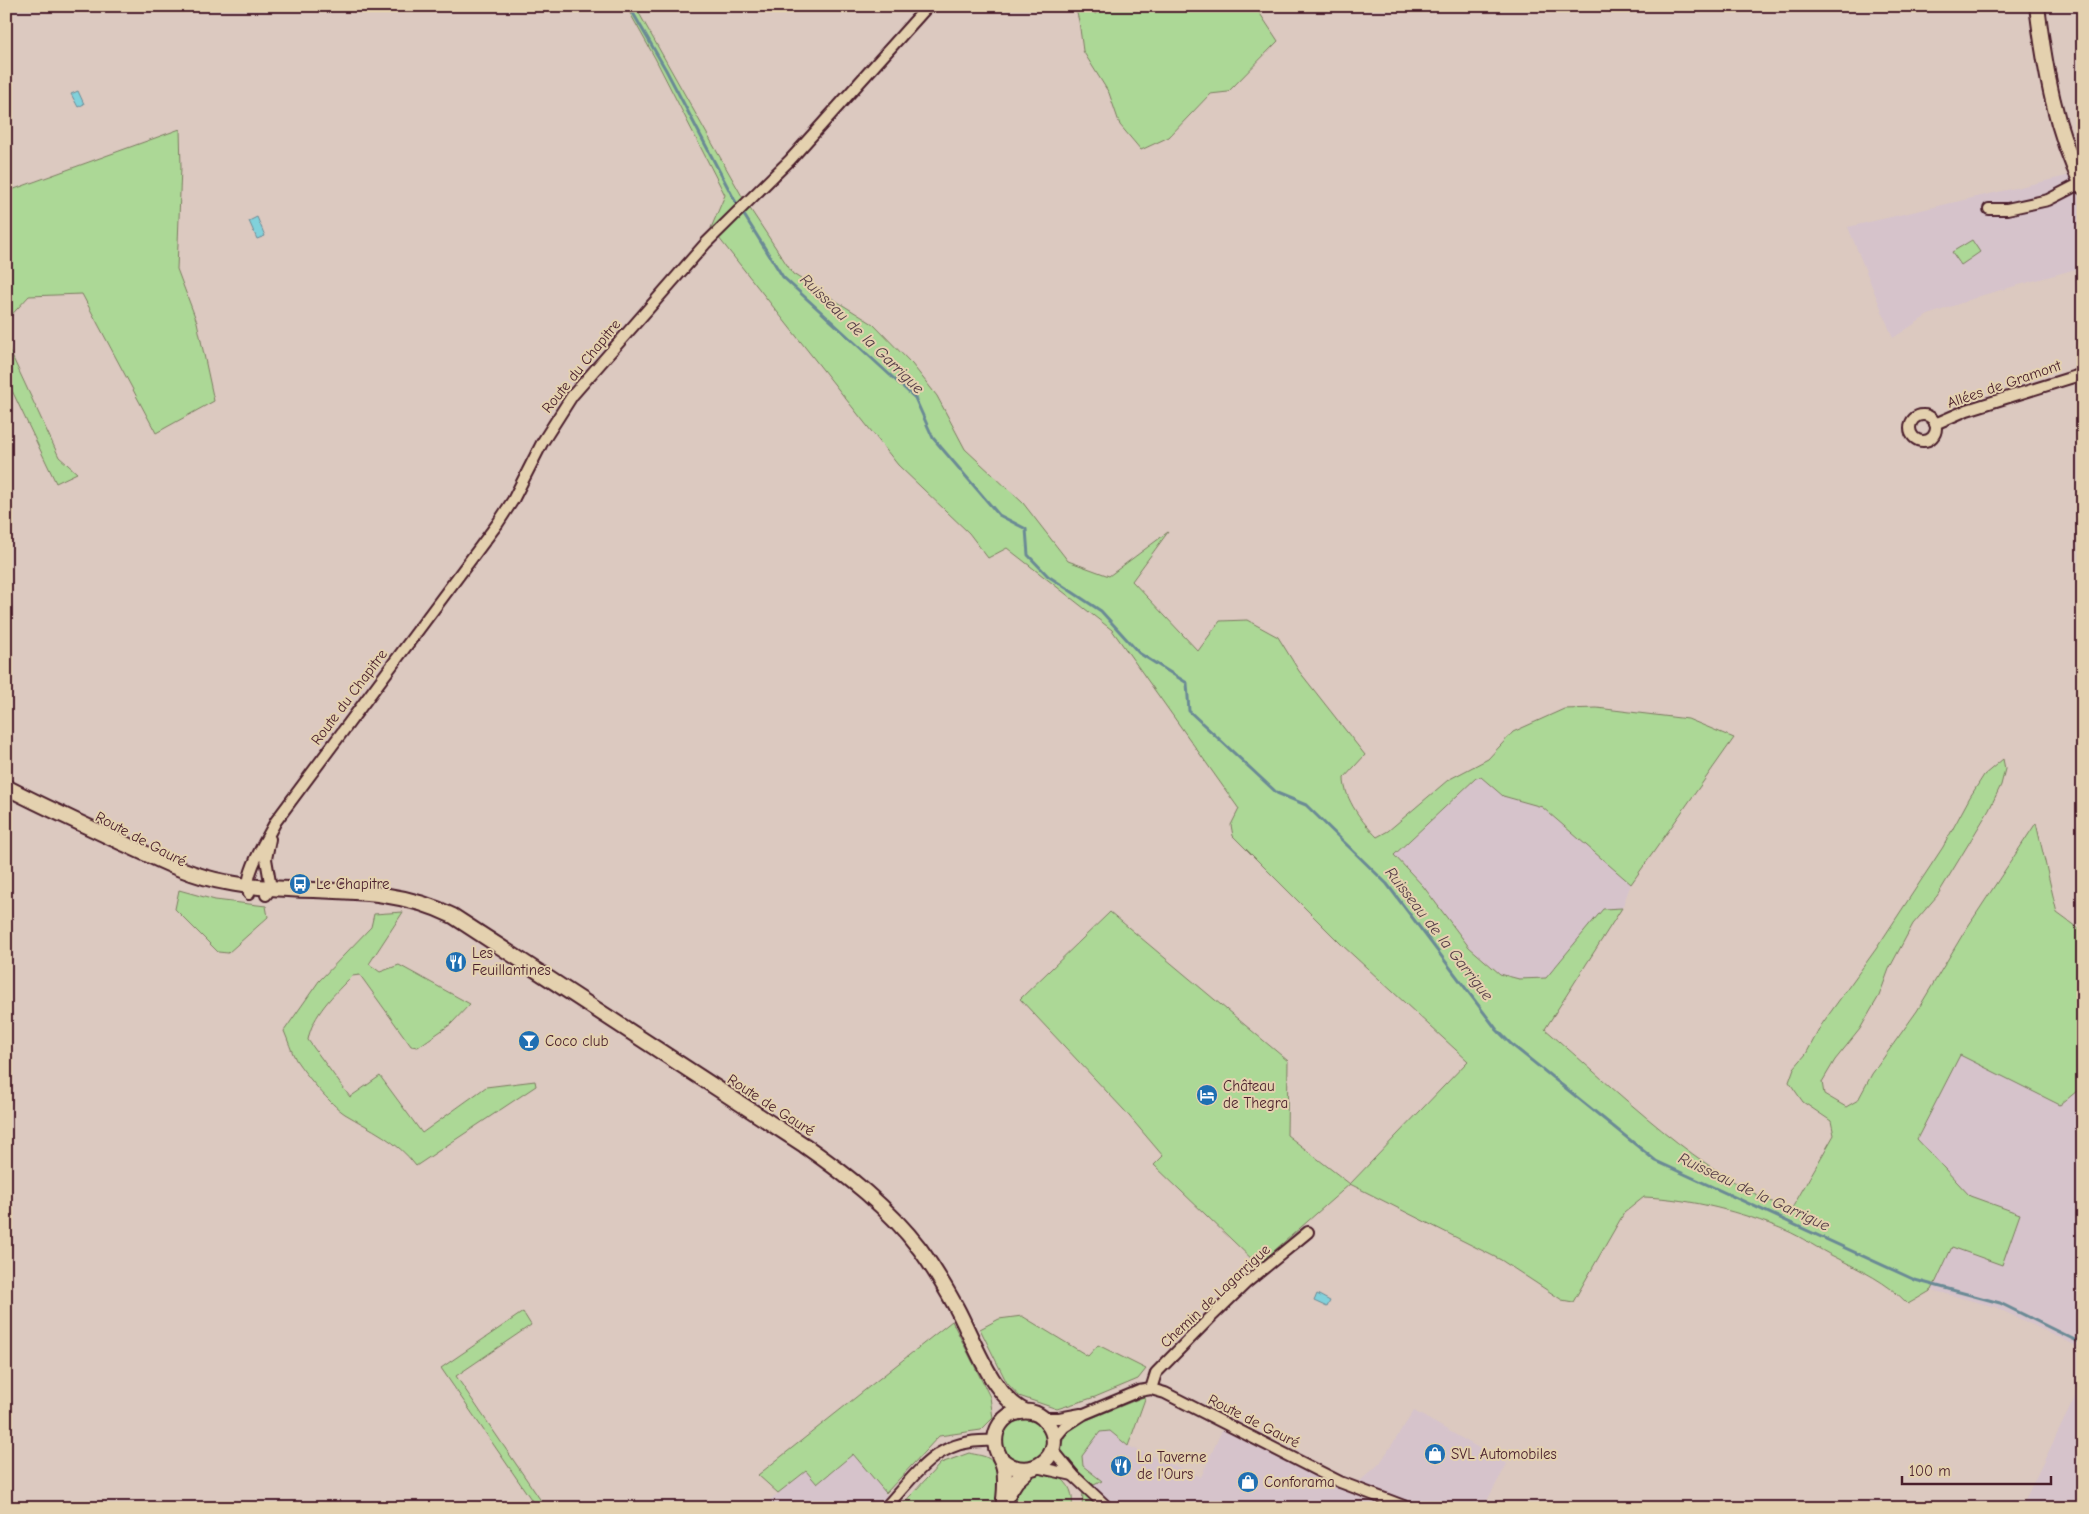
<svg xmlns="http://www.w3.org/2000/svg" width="2089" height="1514" font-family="'Comic Neue',sans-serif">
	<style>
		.built { fill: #d6c3cb }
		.green { fill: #acd896; stroke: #7b7c60 }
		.water { fill: #81d1db; stroke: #6b8a95 }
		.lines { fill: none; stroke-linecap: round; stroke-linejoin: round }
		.stream { stroke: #6b8a95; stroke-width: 3 }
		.street-casing { stroke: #4a1f2b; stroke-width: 14 }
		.secondary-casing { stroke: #4a1f2b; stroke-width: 18 }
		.street { stroke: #e4d1af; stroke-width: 10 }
		.secondary { stroke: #e4d1af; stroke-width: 14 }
		.labels { text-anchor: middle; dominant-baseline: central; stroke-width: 4; stroke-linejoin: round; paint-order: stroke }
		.street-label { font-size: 15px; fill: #4a1f2b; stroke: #e4d1af }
		.poi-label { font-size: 15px; fill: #4a1f2b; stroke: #e4d1af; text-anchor: start }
		.water-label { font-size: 16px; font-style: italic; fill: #523a45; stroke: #e4d1af }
	</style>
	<rect width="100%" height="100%" fill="#dcc9c0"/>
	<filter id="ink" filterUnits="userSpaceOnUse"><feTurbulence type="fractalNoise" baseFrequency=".02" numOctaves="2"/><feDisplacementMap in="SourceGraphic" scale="10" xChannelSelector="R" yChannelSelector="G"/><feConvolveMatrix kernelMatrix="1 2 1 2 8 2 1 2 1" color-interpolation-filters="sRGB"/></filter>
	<g filter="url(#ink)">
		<!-- built -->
		<g class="built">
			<polygon points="2071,175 2083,201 2083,267 1983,295 1928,315 1893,338 1848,227"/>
			<polygon points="1481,777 1503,796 1542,807 1631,884 1622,908 1603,909 1546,978 1519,979 1500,974 1469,947 1423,886 1394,855 1476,778"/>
			<polygon points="1960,1054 2060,1105 2083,1086 2083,1349 1995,1307 1932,1290 1952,1247 1917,1139"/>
			<polygon points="2083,1381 2083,1508 2021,1508"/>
			<polygon points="1414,1411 1507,1464 1483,1508 1428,1508 1359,1482 1380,1463"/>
			<polygon points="1222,1430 1335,1487 1386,1508 1098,1508 1083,1492 1102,1481 1083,1466 1081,1456 1100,1432 1110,1431 1128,1446 1201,1477"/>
			<polygon points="853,1454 886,1493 887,1508 760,1508 806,1471 817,1483"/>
		</g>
		<!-- green -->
		<g class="green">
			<path d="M626,6h9l108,192 50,76 80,50 39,40 25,32 28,53 58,54 45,58 41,15 59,-44 -36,49 66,70 22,-30 27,-1 31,17 21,34 66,84 -21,23c0,21 19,45 33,59l11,-6 60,-51 40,-21 25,-27 51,-23 33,-1 91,11 46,19 -103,146 -89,-77 -39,-11 -22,-19 -5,1 -82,77 29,31 46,61 31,27 19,5 27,-1 57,-69 19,-1 -77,121c73,62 156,147 246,181l43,-75 -3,-14 -28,-19 -14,-20 5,-14 12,-14 16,-30 54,-75 67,-102 27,-50 14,-22 19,-16 2,10 -4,16 -12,25 -52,86 -24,28 -24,45 -10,27 -19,33 -25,31 -13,22 2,12 22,13 12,-7 14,-26 45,-63 46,-77 73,-111 21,90 26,19v132l-7,4 7,8v10l-23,19 -100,-50 -43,84 53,57 50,18 -18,51 -50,-18 -20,43 -24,14c-21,-22 -46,-33 -73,-47 -17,-8 -33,-20 -50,-27 -44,-18 -93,-31 -141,-33l-20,16 -51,89 -11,-2 -61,-40 -151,-76 -92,81 -104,-100 9,-9 -39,-46 -104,-111 90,-87 178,149 -1,74 63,49 118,-123 -126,-116 -109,-109 -2,-11 8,-16 -127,-179 -105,-82 -19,10 -19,-25 -71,-68 -187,-237 14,-33 -70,-137z"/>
			<polygon points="1075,6 1092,6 1095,14 1105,6 1255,6 1278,41 1228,92 1210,94 1169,137 1141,150 1120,125 1109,93 1083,51 1079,21"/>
			<polygon points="180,129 181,167 177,269 197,322 214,401 156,433 82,294 29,296 6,321 6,192"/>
			<polygon points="1972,240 1980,252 1961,265 1952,252"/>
			<polygon points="6,343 59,457 77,473 56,483 6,378"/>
			<polygon points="179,890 215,900 266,906 268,917 228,953 218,952 175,909"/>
			<path d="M403,912l-34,52 11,8 19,-7 71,39 -19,20 -33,23 -7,-1 -51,-71 -8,1c-17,17 -40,39 -44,64l42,57 30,-21 42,57 64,-46 49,-6 1,5 -120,80c-18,-25 -46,-37 -71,-52 -15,-10 -39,-39 -49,-54 -5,-9 -8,-20 -12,-29l35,-50 52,-54 3,-13z"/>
			<polygon points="523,1312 531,1325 456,1376 546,1508 537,1508 441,1368"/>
			<polygon points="1022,1316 1088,1356 1098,1345 1146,1369 1138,1379 1095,1397 1057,1409 1019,1396 1007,1383 980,1329 999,1319"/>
			<polygon points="952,1321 990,1397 993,1418 981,1430 939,1436 886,1493 853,1454 817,1484 806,1471 778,1493 758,1475"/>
			<polygon points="1146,1396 1128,1446 1110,1431 1100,1432 1082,1456 1083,1466 1102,1481 1094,1485 1070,1465 1059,1450 1065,1436 1077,1424"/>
			<circle cx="1024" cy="1441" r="22"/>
			<path d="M969,1453c7,2 17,2 23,8 10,10 6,35 2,47h-95l42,-45z"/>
			<path d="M1038,1473h13l2,3 1,-2c14,7 20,18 18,34h-61l10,-25z"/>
			<polygon points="1083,1492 1098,1508 1082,1508"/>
		</g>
		<!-- water -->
		<g class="water">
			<polygon points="78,91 84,104 78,107 71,94"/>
			<polygon points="257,217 265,236 257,239 249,221"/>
			<polygon points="1317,1294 1330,1301 1327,1307 1314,1301"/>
		</g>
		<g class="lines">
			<!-- stream -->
			<polyline class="stream" points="629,6 666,70 734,199 783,277 915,398 933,438 999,515 1026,529 1028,555 1048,576 1101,611 1139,653 1187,683 1189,711 1277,793 1306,805 1387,884 1497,1030 1511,1044 1656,1161 1915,1280 2000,1303 2083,1344"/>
			<!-- street casing -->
			<g class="street-casing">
				<g id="street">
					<polyline points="1989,209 2007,209 2048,200 2081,183"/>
					<circle cx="1923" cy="428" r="13"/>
					<polyline points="1935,424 1967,410 2083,374"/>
					<path d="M249,894c-6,-20 18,-55 27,-73l222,-298 15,-23 29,-57 30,-47 134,-153 84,-83 138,-154"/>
					<polyline points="266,895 271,888 266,859 270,839"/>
					<polyline points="1151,1389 1156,1373 1209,1319 1246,1283 1308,1232"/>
					<polyline points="1043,1418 1059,1418 1081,1414"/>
					<polyline points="1054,1439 1064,1427 1084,1414 1139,1391 1151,1389 1165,1393 1340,1482 1409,1508"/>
					<polyline points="1052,1449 1074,1476 1108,1508"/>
					<polyline points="1036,1467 1073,1475"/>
					<path d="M885,1508c35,-38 53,-71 110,-67"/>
				</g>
			</g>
			<!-- secondary casing -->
			<g class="secondary-casing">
				<g id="secondary">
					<path d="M2037,6c8,63 18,124 46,181"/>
					<path d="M6,787c36,19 73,35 110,53 36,16 70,35 109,42 78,16 154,-3 228,34l351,229c43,30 84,62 116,104 13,18 25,38 36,58 18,33 34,86 68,104"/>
					<path d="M1001,1459c29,27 69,-7 46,-36 -6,-9 -16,-13 -27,-11 -17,2 -28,19 -24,36 2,7 7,13 8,21 2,10 1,21 0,31"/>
					<polyline points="1004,1500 1016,1481 1029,1469"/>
				</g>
			</g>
			<!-- street -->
			<use href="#street" class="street"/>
			<!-- secondary -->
			<use href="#secondary" class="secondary"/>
		</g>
	</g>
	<!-- icons -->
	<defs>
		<g id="bus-disc" transform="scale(1.125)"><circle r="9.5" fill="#1f6fb2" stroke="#e4d1af"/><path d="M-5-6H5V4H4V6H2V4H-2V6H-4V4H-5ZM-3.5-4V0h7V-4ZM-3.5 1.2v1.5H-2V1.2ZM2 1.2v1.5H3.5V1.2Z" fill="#fff"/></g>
		<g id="restaurant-disc" transform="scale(1.125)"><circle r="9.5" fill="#1f6fb2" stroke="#e4d1af"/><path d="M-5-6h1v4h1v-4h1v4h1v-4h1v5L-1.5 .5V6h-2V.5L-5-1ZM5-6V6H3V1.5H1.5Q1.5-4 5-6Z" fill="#fff"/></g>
		<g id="bar-disc" transform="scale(1.125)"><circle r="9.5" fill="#1f6fb2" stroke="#e4d1af"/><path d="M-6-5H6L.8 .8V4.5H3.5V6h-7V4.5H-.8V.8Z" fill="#fff"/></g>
		<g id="hotel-disc" transform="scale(1.125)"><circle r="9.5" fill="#1f6fb2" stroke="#e4d1af"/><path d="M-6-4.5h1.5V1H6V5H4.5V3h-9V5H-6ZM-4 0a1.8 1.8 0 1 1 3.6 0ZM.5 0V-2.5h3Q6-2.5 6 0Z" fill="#fff"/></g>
		<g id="shop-disc" transform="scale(1.125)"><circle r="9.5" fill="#1f6fb2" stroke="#e4d1af"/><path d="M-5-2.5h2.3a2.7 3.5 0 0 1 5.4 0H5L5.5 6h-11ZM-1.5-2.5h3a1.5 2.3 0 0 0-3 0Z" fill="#fff"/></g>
	</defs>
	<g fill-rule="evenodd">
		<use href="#bus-disc" x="300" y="884"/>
		<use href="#restaurant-disc" x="456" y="962"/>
		<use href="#bar-disc" x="529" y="1041"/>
		<use href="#hotel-disc" x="1207" y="1095"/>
		<use href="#shop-disc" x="1435" y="1454"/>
		<use href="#restaurant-disc" x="1121" y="1466"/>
		<use href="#shop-disc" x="1248" y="1482"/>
	</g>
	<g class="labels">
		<!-- street labels -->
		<g class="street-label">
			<text transform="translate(581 366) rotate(-51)">Route du Chapitre</text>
			<text transform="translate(2004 384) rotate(-19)">Allées de Gramont</text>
			<text transform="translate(349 697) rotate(-53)">Route du Chapitre</text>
			<text transform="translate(141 839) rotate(28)">Route de Gauré</text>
			<text transform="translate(771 1105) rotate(33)">Route de Gauré</text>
			<text transform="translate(1215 1296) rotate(-43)">Chemin de Lagarrigue</text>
			<text transform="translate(1254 1421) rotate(27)">Route de Gauré</text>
		</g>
		<!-- poi labels -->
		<g class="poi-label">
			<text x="316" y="884">Le Chapitre</text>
			<text x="472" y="953">Les<tspan x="472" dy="17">Feuillantines</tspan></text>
			<text x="545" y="1041">Coco club</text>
			<text x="1223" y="1086">Château<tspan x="1223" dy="17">de Thegra</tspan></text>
			<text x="1451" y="1454">SVL Automobiles</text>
			<text x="1137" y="1457">La Taverne<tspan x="1137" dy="17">de l'Ours</tspan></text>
			<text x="1264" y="1482">Conforama</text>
		</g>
		<!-- water labels -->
		<g class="water-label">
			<text transform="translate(862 334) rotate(44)">Ruisseau de la Garrigue</text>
			<text transform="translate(1439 934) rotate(52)">Ruisseau de la Garrigue</text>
			<text transform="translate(1754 1192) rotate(25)">Ruisseau de la Garrigue</text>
		</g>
	</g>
	<!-- margin -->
	<rect width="2089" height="1514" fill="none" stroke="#e4d1af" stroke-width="25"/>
	<rect x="12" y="12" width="2064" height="1489" fill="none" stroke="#4a1f2b" stroke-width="2" filter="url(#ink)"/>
	<!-- scale -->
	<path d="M1902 1476v8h149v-8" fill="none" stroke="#4a1f2b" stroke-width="2.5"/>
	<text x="1909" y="1476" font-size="15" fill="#4a1f2b" stroke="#e4d1af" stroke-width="4" paint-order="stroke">100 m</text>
</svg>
